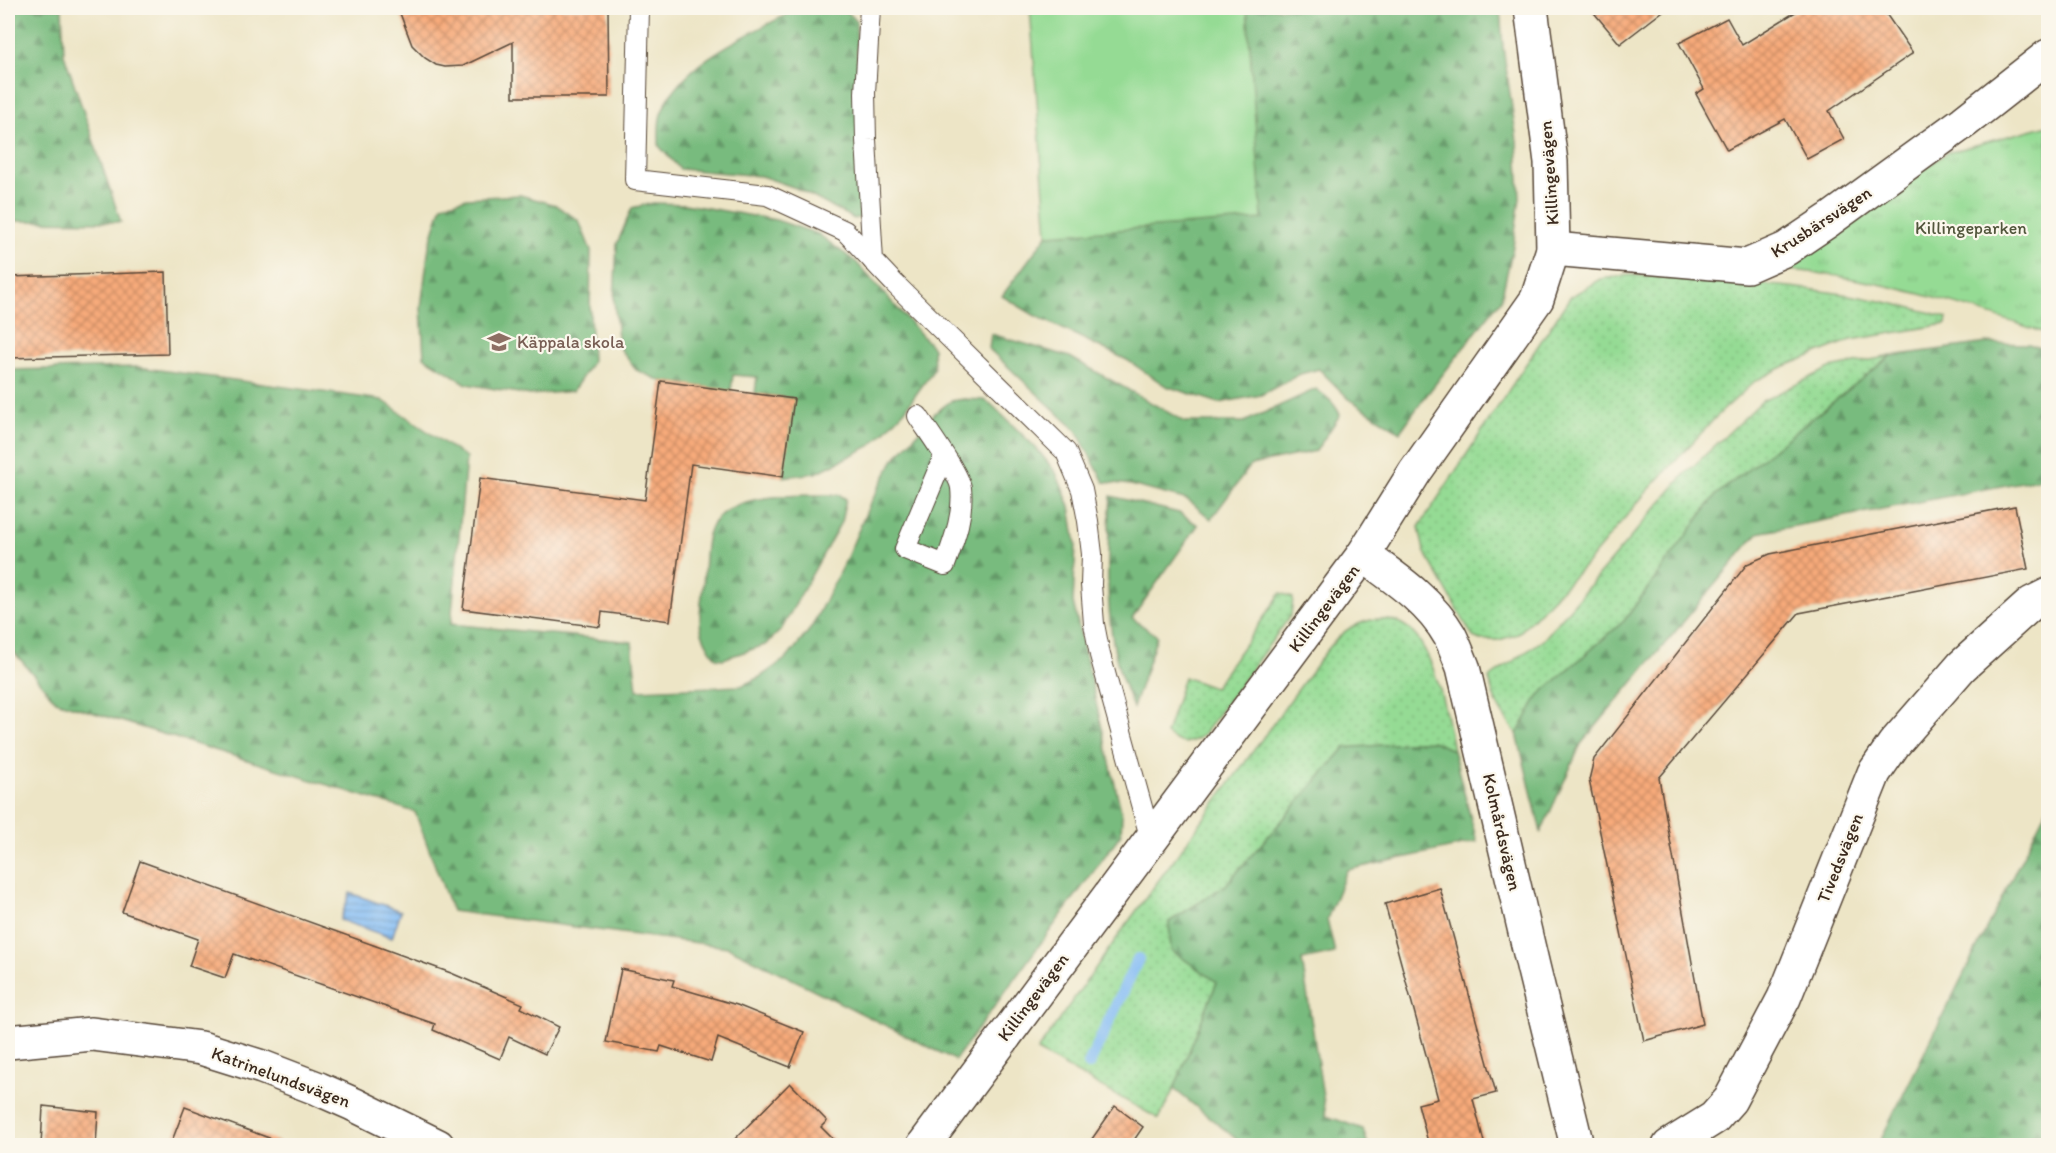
<svg xmlns="http://www.w3.org/2000/svg" width="2056" height="1153" font-family="Itim,sans-serif">
	<style>
		.grass { fill: url(#grass-dots); stroke: #688259; stroke-width: 1.5 }
		.forest { fill: url(#forest-firs); stroke: #5a724e; stroke-width: 1.5 }
		.park { fill: url(#park-tufts); stroke: #688259; stroke-width: 1.5 }
		.garden { fill: #95db94; stroke: #688259; stroke-width: 1.5 }
		.water { fill: url(#water-rules); stroke: #5f7389; stroke-width: 1.5 }
		.lines { fill: none; stroke-linecap: round; stroke-linejoin: round }
		.stream { stroke: #83bcf4; stroke-width: 12 }
		.building { fill: url(#building-cross-hatch) }
		.service-casing { stroke: #564637; stroke-width: 22 }
		.minor-casing { stroke: #564637; stroke-width: 36 }
		.service { stroke: #fff; stroke-width: 20 }
		.minor { stroke: #fff; stroke-width: 33 }
		.labels { text-anchor: middle; dominant-baseline: central; stroke-width: 4.5; stroke-linejoin: round; paint-order: stroke }
		.street-label { font-size: 18px; fill: #3b2a1e; stroke: #fbf7ec }
		.park-label { font-size: 18px; fill: #52563c; stroke: #fbf7ec }
		.education-label { font-size: 18px; fill: #785e54; stroke: #fbf7ec; text-anchor: start }
	</style>
	<defs>
		<pattern id="grass-dots" width="8" height="8" patternUnits="userSpaceOnUse" patternTransform="scale(1.5)"><rect width="8" height="8" fill="#95db94"/><path d="M2 2h.1M6 6h.1" fill="none" stroke="#81bc7f" stroke-width="1.8" stroke-linecap="round"/></pattern>
		<pattern id="forest-firs" width="22" height="20" patternUnits="userSpaceOnUse" patternTransform="scale(1.5)"><rect width="22" height="20" fill="#78bb7e"/><path d="M5 1l3.5 6h-7zM16 11l3.5 6h-7z" fill="#649867"/></pattern>
		<pattern id="park-tufts" width="24" height="20" patternUnits="userSpaceOnUse" patternTransform="scale(1.5)"><rect width="24" height="20" fill="#95db94"/><path d="M3 7l-1-3M5 7V3M7 7l1-3M15 17l-1-3M17 17v-4M19 17l1-3" fill="none" stroke="#81bc7f"/></pattern>
		<pattern id="water-rules" width="6" height="5" patternUnits="userSpaceOnUse" patternTransform="scale(1.5)"><rect width="6" height="5" fill="#83bcf4"/><path d="M0 2.5h6" fill="none" stroke="#6c99c5"/></pattern>
		<pattern id="building-cross-hatch" width="8" height="8" patternUnits="userSpaceOnUse" patternTransform="scale(1.5)"><rect width="8" height="8" fill="#f7aa7a"/><path d="M0 0l8 8M0 8l8-8" fill="none" stroke="#c98b63"/></pattern>
	</defs>
	<rect width="100%" height="100%" fill="#fbf7ec"/>
	<filter id="ink" filterUnits="userSpaceOnUse"><feTurbulence type="fractalNoise" baseFrequency=".0167" numOctaves="2"/><feDisplacementMap in="SourceGraphic" scale="12" xChannelSelector="R" yChannelSelector="G"/><feConvolveMatrix kernelMatrix="1 2 1 2 8 2 1 2 1" color-interpolation-filters="sRGB"/></filter>
	<filter id="wash" filterUnits="userSpaceOnUse"><feTurbulence type="fractalNoise" baseFrequency=".008" numOctaves="4" result="noise"/><feDisplacementMap in="SourceGraphic" scale="24" xChannelSelector="R" yChannelSelector="G"/><feGaussianBlur stdDeviation="1.35" result="paint"/><feColorMatrix in="noise" values="0 0 0 0 0 0 0 0 0 0 0 0 0 0 0 0 0 1.4 0 .05"/><feComposite in="paint" operator="in"/></filter>
	<g filter="url(#wash)">
		<rect width="100%" height="100%" fill="#ede5c6"/>
		<!-- grass -->
		<g class="grass">
			<path d="M1630,275c87,6 174,9 260,28 19,4 39,8 57,15l-1,6 -95,16 -66,26 -30,15 -38,35 -74,80 -54,65 -71,73 -19,6h-19l-7,-3 -49,-86 -5,-24 151,-230 31,-18z"/>
			<path d="M1891,356l-175,139 -92,126 -85,74 -22,39c-15,-19 -23,-31 -28,-56l54,-38 141,-165 78,-74 68,-33z"/>
			<path d="M1281,593l12,5 -2,17 -89,121c-17,10 -21,9 -36,-2l18,-57 30,11z"/>
			<path d="M1375,619c8,1 19,0 27,5 32,17 45,92 51,126l-21,-9 -87,7 -120,138 -56,36 2,28 46,32 -43,107 -15,30 -122,-68 89,-126 198,-271c17,-21 24,-29 51,-35z"/>
		</g>
		<!-- forest -->
		<g class="forest">
			<polygon points="8,8 62,8 64,54 121,222 8,221"/>
			<path d="M800,8c23,0 42,-7 56,13l6,196 -8,2 -58,-31 -35,-12 -81,-7 -21,-23c0,-10 -1,-23 2,-32 20,-54 91,-81 139,-106z"/>
			<polygon points="1247,8 1500,8 1503,47 1517,141 1520,198 1513,246 1501,300 1422,401 1400,432 1349,399 1319,369 1300,374 1261,395 1219,403 1166,386 1127,360 1034,315 1002,296 1047,235 1262,219"/>
			<polygon points="520,195 556,205 579,221 591,251 590,312 592,362 573,391 530,395 467,384 424,357 421,307 429,246 442,205 467,198"/>
			<polygon points="653,203 685,204 776,220 818,234 856,262 933,348 934,369 905,410 872,445 816,473 783,477 793,399 755,393 757,377 733,375 731,391 661,381 636,370 619,347 614,300 617,244 632,208"/>
			<path d="M991,334l79,23 115,65h59l72,-33c11,8 19,14 24,26l-24,36 -65,14 -40,54 -23,-19 -57,-15 -27,-3 -28,-52 -87,-81z"/>
			<polygon points="1987,343 2029,344 2048,351 2048,477 1758,533 1581,744 1541,832 1517,734 1539,695 1624,621 1716,495 1891,356"/>
			<polygon points="137,367 382,400 466,458 451,624 632,642 637,690 741,686 760,677 788,657 811,628 848,555 868,508 893,461 935,413 951,401 964,399 984,400 991,404 1038,450 1056,473 1070,506 1076,545 1073,602 1122,815 1121,834 955,1060 728,947 452,911 415,812 56,701 8,645 8,370"/>
			<path d="M839,495l7,4 -5,23 -60,108 -16,15 -42,14 -7,-1c-22,-29 -16,-40 -13,-73 2,-16 1,-35 5,-50 12,-46 94,-39 131,-40z"/>
			<path d="M1111,496l68,17 19,12 -66,93 25,18 -24,72c-4,-11 -9,-23 -13,-35 -16,-55 -13,-120 -9,-177z"/>
			<polygon points="1432,741 1453,750 1477,842 1347,870 1327,919 1335,953 1302,960 1326,1116 1363,1129 1368,1145 1244,1145 1174,1089 1217,982 1171,950 1169,922 1225,886 1345,748"/>
			<polygon points="2048,806 2048,1145 1878,1145"/>
		</g>
		<!-- park -->
		<path class="park" d="M2048,125v209c-67,-23 -135,-45 -205,-57 -20,-3 -40,-7 -60,-7l1,-5 163,-112z"/>
		<!-- garden -->
		<polygon class="garden" points="1030,8 1247,8 1262,219 1047,235"/>
		<!-- water -->
		<polygon class="water" points="350,893 401,911 392,938 340,920"/>
		<g class="lines">
			<!-- stream -->
			<polyline class="stream" points="1089,1064 1138,959"/>
		</g>
		<g id="blocks">
			<!-- building -->
			<g class="building">
				<polygon points="398,8 608,8 609,97 513,97 513,42 463,66 445,67 436,65 425,58 412,45"/>
				<polygon points="1590,8 1667,8 1620,44"/>
				<polygon points="1802,8 1882,8 1913,53 1829,111 1844,139 1807,159 1785,119 1727,150 1696,94 1704,89 1679,43 1727,18 1742,45"/>
				<polygon points="166,272 168,354 8,358 8,277"/>
				<polygon points="661,381 794,399 783,477 691,464 670,621 602,612 600,627 463,609 480,478 645,500"/>
				<polygon points="2015,506 2028,569 1799,613 1659,778 1703,1024 1644,1041 1589,780 1594,759 1747,564 1770,554"/>
				<polygon points="140,861 451,973 523,1004 521,1008 559,1027 545,1054 509,1037 500,1059 433,1030 435,1024 234,954 225,978 189,966 198,939 122,912"/>
				<polygon points="1440,888 1496,1093 1473,1099 1485,1146 1429,1146 1418,1104 1438,1099 1385,904"/>
				<polygon points="621,969 674,980 672,986 737,1005 804,1032 790,1067 718,1038 711,1062 661,1046 659,1052 606,1042"/>
				<polygon points="790,1083 827,1121 821,1127 840,1146 728,1146"/>
				<polygon points="43,1106 98,1112 96,1146 41,1146"/>
				<polygon points="1115,1106 1143,1127 1130,1146 1087,1146"/>
				<polygon points="185,1107 280,1142 279,1146 170,1146"/>
			</g>
		</g>
	</g>
	<g filter="url(#ink)">
		<use href="#blocks" fill-opacity="0" stroke="#564637" stroke-width="1.5"/>
		<g class="lines">
			<!-- service casing -->
			<g class="service-casing">
				<g id="service">
					<polyline points="639,8 635,180 767,195 845,231 895,284 1066,452 1082,490 1088,521 1092,554 1091,585 1094,624 1100,655 1151,840"/>
					<polyline points="870,8 865,93 866,140 873,261"/>
					<path d="M918,416c9,14 42,59 43,72 3,27 -7,52 -16,77l-40,-16 39,-93"/>
				</g>
			</g>
			<!-- minor casing -->
			<g class="minor-casing">
				<g id="minor">
					<polyline points="1553,249 1747,266 1786,249 1829,220 1964,122 2048,56"/>
					<path d="M1363,555c32,23 67,46 87,81 5,10 9,21 13,31l70,299 44,180"/>
					<polyline points="8,1042 92,1034 201,1048 262,1067 319,1089 353,1104 438,1146"/>
					<polyline points="923,1146 1363,555 1415,472 1537,299 1553,249 1551,162 1531,8"/>
					<polyline points="1669,1146 1714,1118 1730,1100 1784,998 1874,773 1894,744 1962,666 2032,603 2048,595"/>
				</g>
			</g>
			<!-- service -->
			<use href="#service" class="service"/>
			<!-- minor -->
			<use href="#minor" class="minor"/>
		</g>
	</g>
	<!-- icons -->
	<defs>
		<g id="school-bare" transform="scale(1.8)"><path d="M0-5L7-2L0 1L-7-2ZM-4 1L0 2.5L4 1V4Q0 6-4 4Z" fill="#8d6e63" stroke="#fbf7ec" stroke-width="2.5" paint-order="stroke"/></g>
	</defs>
	<g fill-rule="evenodd">
		<use href="#school-bare" x="499" y="342"/>
	</g>
	<g class="labels">
		<!-- street labels -->
		<g class="street-label">
			<text transform="translate(1549 173) rotate(-94)">Killingevägen</text>
			<text transform="translate(1821 222) rotate(-33)">Krusbärsvägen</text>
			<text transform="translate(1324 608) rotate(-53)">Killingevägen</text>
			<text transform="translate(1502 832) rotate(77)">Kolmårdsvägen</text>
			<text transform="translate(1840 858) rotate(-68)">Tivedsvägen</text>
			<text transform="translate(1033 997) rotate(-53)">Killingevägen</text>
			<text transform="translate(281 1077) rotate(20)">Katrinelundsvägen</text>
		</g>
		<!-- park labels -->
		<g class="park-label">
			<text x="1971" y="228">Killingeparken</text>
		</g>
		<!-- education labels -->
		<g class="education-label">
			<text x="517" y="342">Käppala skola</text>
		</g>
	</g>
	<!-- margin -->
	<rect width="2056" height="1153" fill="none" stroke="#fbf7ec" stroke-width="30"/>
</svg>
